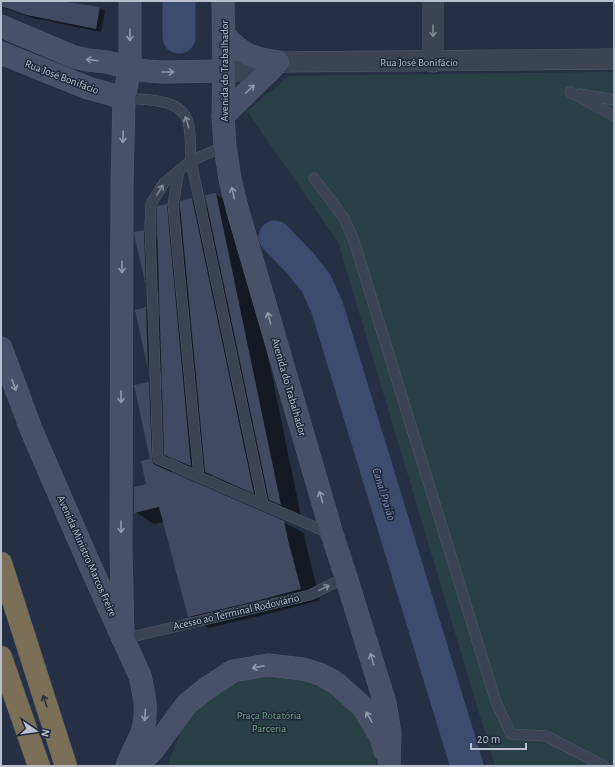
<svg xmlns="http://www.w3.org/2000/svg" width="615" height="767" font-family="'Alegreya Sans',sans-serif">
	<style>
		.green { fill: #284046 }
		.shadow { fill: #0007 }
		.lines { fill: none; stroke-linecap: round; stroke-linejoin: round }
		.river { stroke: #3b4c6e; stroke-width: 33 }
		.building { fill: #404b62 }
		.lane-casing { stroke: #535b6c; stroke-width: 11 }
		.street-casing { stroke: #535b6c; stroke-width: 21 }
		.secondary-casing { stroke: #535b6c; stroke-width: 23 }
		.highway-casing { stroke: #424b5c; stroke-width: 23 }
		.lane { stroke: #3b4354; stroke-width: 10 }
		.street { stroke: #3b4354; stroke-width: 20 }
		.secondary { stroke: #485167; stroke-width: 22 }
		.highway { stroke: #7b7057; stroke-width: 22 }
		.oneway { stroke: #808797 }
		.oneway2 { stroke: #9198aa }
		.oneway3 { stroke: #282f3d }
		.labels { text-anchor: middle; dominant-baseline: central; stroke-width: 3; stroke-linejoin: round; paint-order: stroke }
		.street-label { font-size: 11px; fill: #b8bfce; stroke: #1f283a }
		.park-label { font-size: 11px; fill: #6ea07e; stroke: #1f283a }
		.water-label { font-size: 12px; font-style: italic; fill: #7e91b6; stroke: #1f283a }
	</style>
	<rect width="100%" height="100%" fill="#263045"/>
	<!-- green -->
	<g class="green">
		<polygon points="594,72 614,72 614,766 495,766 338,242 247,111 289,76"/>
		<polygon points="265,676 298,679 329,691 354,713 371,742 377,766 169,766 170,758 183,727 204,702 233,684"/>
	</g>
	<!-- shadow -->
	<g class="shadow">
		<polygon points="1,1 53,1 99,8 105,11 101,32 33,18 1,7"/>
		<polygon points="215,194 237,206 301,516 289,509 289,511 274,502 275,505 227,484 212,475 212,477 187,466 171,457 171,471 172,473 283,522 304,533 308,553 320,600 268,614 209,628 189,616 164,522 154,524 135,512 147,485 151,460 149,383 163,391 163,376 149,369 137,311 146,308 161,317 160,293 146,285 135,234 143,231 158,240 166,205 181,213 192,199 209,209"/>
	</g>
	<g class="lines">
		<!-- river -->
		<g class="river">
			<polyline points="179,1 179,37"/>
			<polyline points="275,237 301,264 316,283 327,307 467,766"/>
		</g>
	</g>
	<!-- building -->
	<g class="building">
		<polygon points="1,1 60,1 100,7 96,29 27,15 1,6"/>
		<polygon points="216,193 281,505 269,500 205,195"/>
		<polygon points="192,198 254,494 205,472 180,205 180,201"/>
		<polygon points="167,204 167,206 191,466 164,455 157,226 157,206"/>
		<polygon points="144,230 146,286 134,234 134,232"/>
		<polygon points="146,307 148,369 135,310"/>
		<polygon points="149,382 152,459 153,463 155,465 284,521 288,540 301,589 248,603 188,617 159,507 134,513 134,487 146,484 141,461 150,459 134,385"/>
	</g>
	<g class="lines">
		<!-- lane casing -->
		<g class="lane-casing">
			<g id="lane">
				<polyline points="570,92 614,116"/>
				<polyline points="580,94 614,100"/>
				<path d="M124,98c23,2 61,-1 65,29 2,10 1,23 2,34l72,343"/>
				<polyline points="225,146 191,161 164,183 151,204 150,226 158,459 331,534"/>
				<polyline points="179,170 173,205 199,477"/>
				<polyline points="314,178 344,218 354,241 496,702 511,734 546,736 604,766"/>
				<polyline points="123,639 310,595 346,577"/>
			</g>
		</g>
		<!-- street casing -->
		<g class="street-casing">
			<g id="street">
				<polyline points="433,62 433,1"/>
				<polyline points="224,71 242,71 255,69 278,62 614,59"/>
			</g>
		</g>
		<!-- secondary casing -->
		<g class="secondary-casing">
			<g id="secondary">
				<polyline points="223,1 224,71 223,116 225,146 230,179 237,208 332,534 346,577 385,703 390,733 389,766"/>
				<polyline points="1,26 74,57 88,60 107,62 130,68 147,71 163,72 224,71"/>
				<path d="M224,35c17,19 29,24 54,27"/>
				<polyline points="1,53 88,88 124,98"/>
				<polyline points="223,116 278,62"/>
				<path d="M1,348l30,81 57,132 52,115c4,18 8,34 3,53 -2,8 -7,15 -10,23 -2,4 -4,9 -6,14"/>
				<polyline points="123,639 121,549 122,185 124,98 130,68 130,1"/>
				<polyline points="133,766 142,761 153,750 187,704 207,688 233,671 268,665 303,669 322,675 336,683 363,707 381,737 385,751"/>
			</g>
		</g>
		<!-- highway casing -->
		<g class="highway-casing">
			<g id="highway">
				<polyline points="1,563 66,766"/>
				<polyline points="1,657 39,766"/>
			</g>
		</g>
		<!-- lane -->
		<use href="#lane" class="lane"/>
		<!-- street -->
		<use href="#street" class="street"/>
		<!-- secondary -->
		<use href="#secondary" class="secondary"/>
		<!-- highway -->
		<use href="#highway" class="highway"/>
	</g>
	<!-- one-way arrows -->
	<defs><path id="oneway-shaft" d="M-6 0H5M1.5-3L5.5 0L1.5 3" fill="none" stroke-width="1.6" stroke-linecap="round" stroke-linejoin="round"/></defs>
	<g class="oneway">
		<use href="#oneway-shaft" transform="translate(433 31) rotate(90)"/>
		<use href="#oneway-shaft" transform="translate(187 122) rotate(-108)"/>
		<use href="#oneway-shaft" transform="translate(160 190) rotate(-58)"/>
		<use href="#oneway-shaft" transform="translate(324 588) rotate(-26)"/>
	</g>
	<g class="oneway2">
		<use href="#oneway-shaft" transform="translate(130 35) rotate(91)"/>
		<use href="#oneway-shaft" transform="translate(92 60) rotate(-173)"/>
		<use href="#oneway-shaft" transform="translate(168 72)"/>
		<use href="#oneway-shaft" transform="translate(250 89) rotate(-44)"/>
		<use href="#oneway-shaft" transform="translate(123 137) rotate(92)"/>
		<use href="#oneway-shaft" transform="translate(233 193) rotate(-103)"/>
		<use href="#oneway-shaft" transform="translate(122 267) rotate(90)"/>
		<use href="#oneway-shaft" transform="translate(269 318) rotate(-106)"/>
		<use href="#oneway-shaft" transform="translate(14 385) rotate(69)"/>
		<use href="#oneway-shaft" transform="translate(121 397) rotate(90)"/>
		<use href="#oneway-shaft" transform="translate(321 497) rotate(-107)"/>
		<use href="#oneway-shaft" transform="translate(121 527) rotate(90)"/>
		<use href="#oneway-shaft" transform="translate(372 659) rotate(-107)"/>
		<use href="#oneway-shaft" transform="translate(258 667) rotate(169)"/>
		<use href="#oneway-shaft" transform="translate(145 715) rotate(94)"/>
		<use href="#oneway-shaft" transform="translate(369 717) rotate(-121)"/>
	</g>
	<use class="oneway3" href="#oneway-shaft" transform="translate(45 701) rotate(-108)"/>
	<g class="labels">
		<!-- street labels -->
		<g class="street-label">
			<text x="419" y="62">Rua José Bonifácio</text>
			<text transform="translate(224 71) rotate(-90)">Avenida do Trabalhador</text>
			<text transform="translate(62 77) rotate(21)">Rua José Bonifácio</text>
			<text transform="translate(289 387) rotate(74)">Avenida do Trabalhador</text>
			<text transform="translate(87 556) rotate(66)">Avenida Ministro Marcos Freire</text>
			<text transform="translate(236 612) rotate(-13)">Acesso ao Terminal Rodoviário</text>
		</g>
		<!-- park labels -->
		<g class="park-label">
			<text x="269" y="715">Praça Rotatória<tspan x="269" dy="13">Parceria</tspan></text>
		</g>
		<!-- water labels -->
		<g class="water-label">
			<text transform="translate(384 494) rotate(73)">Canal Praião</text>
		</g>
	</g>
	<!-- border -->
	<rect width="615" height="767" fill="none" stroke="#b8bfce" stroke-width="4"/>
	<!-- north arrow -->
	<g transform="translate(36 731) rotate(103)" stroke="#1f283a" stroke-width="3" paint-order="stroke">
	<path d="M0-3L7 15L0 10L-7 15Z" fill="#b8bfce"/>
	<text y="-6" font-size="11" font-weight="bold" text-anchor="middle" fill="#b8bfce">N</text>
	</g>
	<!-- scale -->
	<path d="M471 743v6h55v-6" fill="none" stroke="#b8bfce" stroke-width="2"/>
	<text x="477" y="743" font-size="12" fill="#b8bfce" stroke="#1f283a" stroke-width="3" paint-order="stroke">20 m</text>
</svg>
